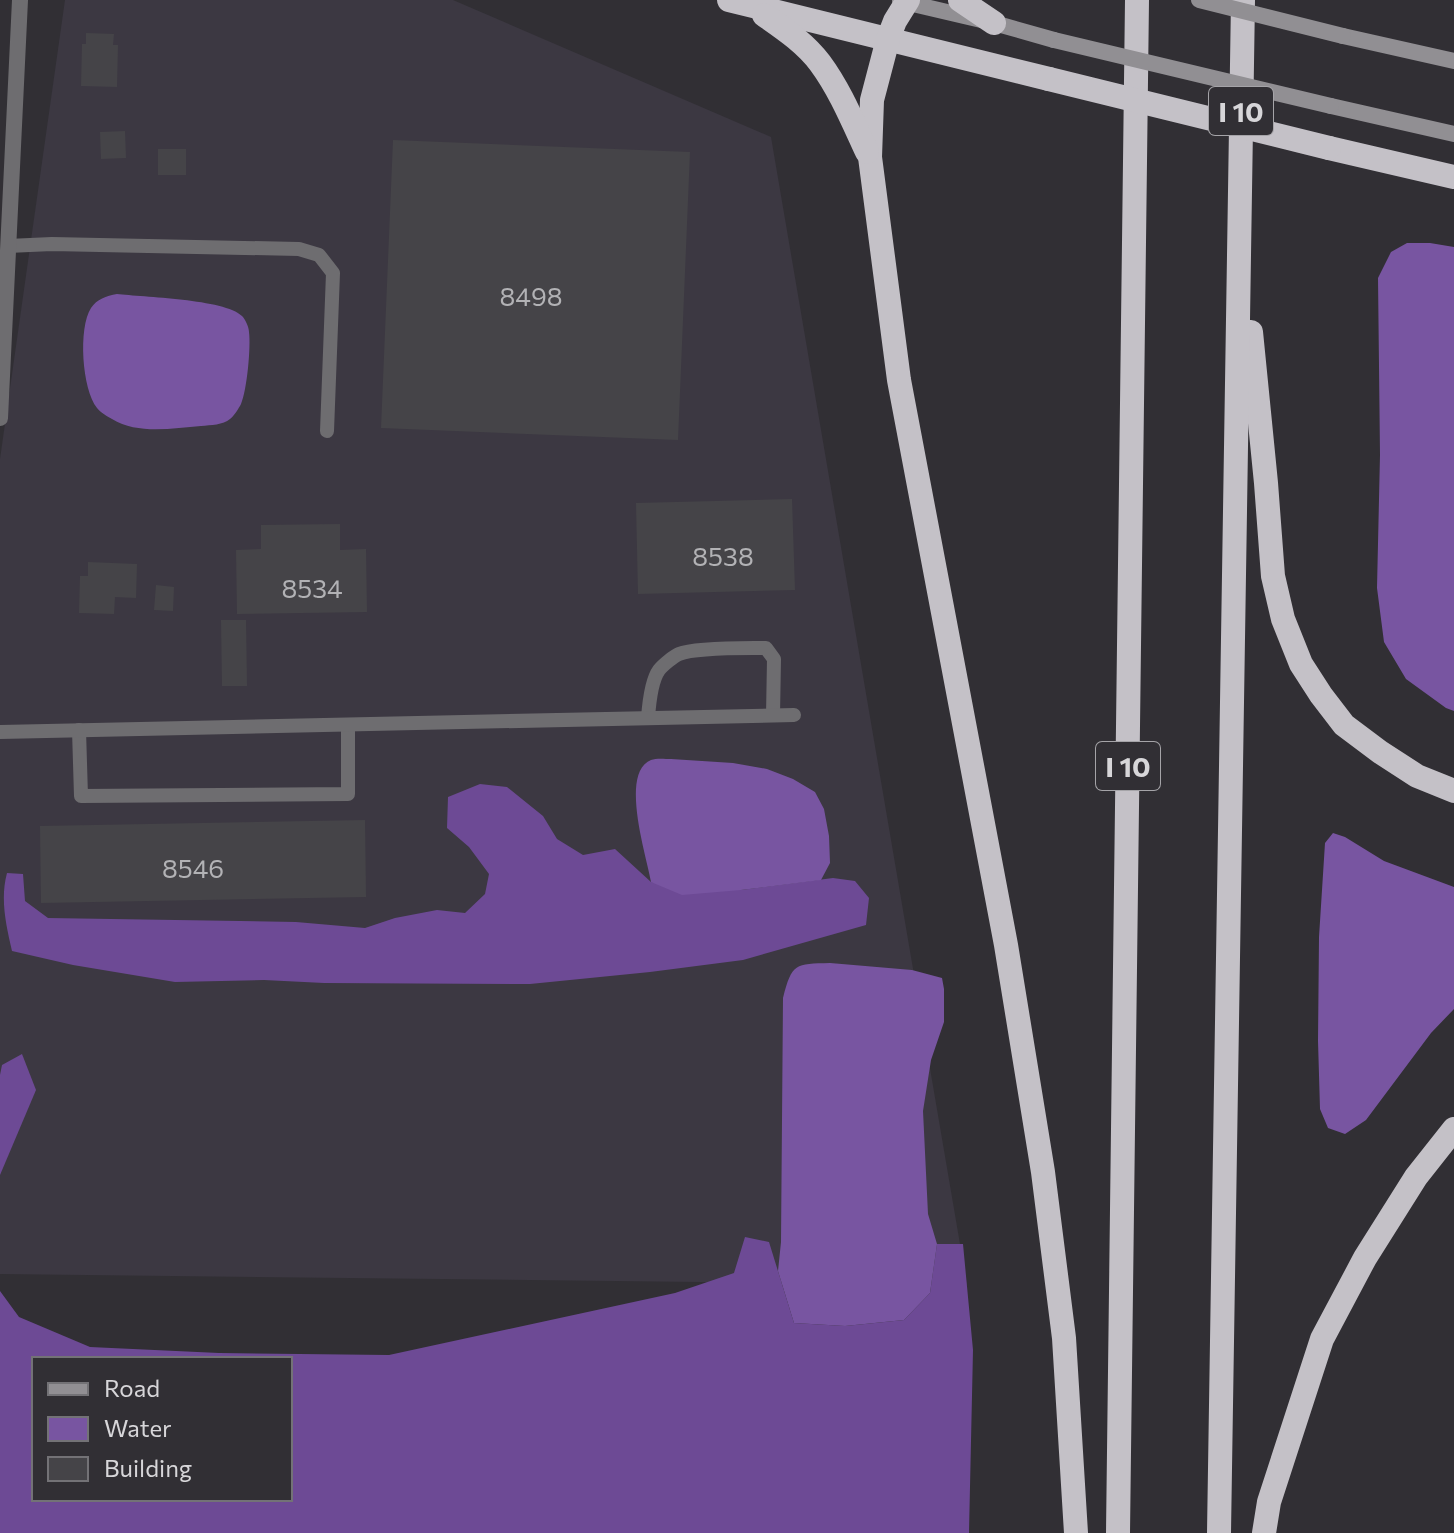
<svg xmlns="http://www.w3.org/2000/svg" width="1454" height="1533" font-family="Commissioner,sans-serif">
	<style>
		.built { fill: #3c3842 }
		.forest { fill: #6d4a95; fill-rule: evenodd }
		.water { fill: #7855a1 }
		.building { fill: #454448 }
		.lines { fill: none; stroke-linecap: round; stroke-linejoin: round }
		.lane { stroke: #6e6d70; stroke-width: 14 }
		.street { stroke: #6e6d70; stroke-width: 16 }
		.secondary { stroke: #918f93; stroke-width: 16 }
		.highway { stroke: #c4c1c7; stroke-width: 24 }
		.secondary-bridge { stroke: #918f93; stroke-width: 16 }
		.highway-bridge { stroke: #c4c1c7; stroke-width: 24 }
		.labels { text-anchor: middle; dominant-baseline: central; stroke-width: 8; stroke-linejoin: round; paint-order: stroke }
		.number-label { font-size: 26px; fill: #b2b2b5 }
		.shield { fill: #312f34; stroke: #a5a4a8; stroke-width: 2 }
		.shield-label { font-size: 28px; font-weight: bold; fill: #d7d6d9 }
	</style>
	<rect width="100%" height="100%" fill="#312f34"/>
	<!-- built -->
	<polygon class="built" points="65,0 453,0 771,137 967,1285 0,1274 0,459"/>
	<!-- forest -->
	<g class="forest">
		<path d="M480,784l27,3 36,29 14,23 26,16 32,-6 36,33 90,8 92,-12 22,3 14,17 -3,27 -123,35 -93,12 -120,12 -206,-1 -60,-3 -89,2 -102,-17 -61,-14c-6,-26 -12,-52 -5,-78l16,1 2,27 23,17 248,4 69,6 30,-10 42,-8 28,3 20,-19 4,-20 -20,-27 -22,-19 1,-31z"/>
		<polygon points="22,1054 36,1090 0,1175 0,1075 2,1065"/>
		<path d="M745,1237l24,5 25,81 51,3 59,-6 26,-27 7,-49h26l10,106 -4,183h-969v-242l19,26 71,30 129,6 170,2 286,-62 59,-20zM34,1359h256v140h-256z"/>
	</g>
	<!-- water -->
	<g class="water">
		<polygon points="1407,243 1430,243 1454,247 1454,711 1446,708 1406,679 1384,642 1377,588 1380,455 1378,278 1391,252"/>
		<path d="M117,294c25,3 108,5 125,22 3,3 7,11 7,16 2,15 -2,58 -8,72 -2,4 -7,12 -11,15 -7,6 -19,6 -29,7 -28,2 -63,9 -89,-7 -4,-2 -12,-7 -15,-11 -15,-19 -19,-80 -6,-100 6,-9 15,-12 26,-14z"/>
		<path d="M671,759l62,4 34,6 26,10 22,13 9,17 5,27 1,27 -9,17 -80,10 -59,5 -31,-13c-4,-25 -32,-109 0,-122 5,-2 14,-1 20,-1z"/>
		<polygon points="1333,833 1345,837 1384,861 1454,887 1454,1009 1431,1033 1366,1120 1345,1134 1328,1128 1320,1109 1318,1041 1319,937 1325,843"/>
		<path d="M830,963l82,7 30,8 2,11v33l-13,38 -8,51 5,103 9,30 -7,49 -26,27 -59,6 -51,-3 -16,-52 3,-29 2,-244c9,-35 12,-34 47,-35z"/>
	</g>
	<!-- building -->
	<g class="building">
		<polygon points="86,33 114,34 113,45 118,45 117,87 81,86 82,44 86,44"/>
		<polygon points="125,131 126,158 101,159 100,132"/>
		<polygon points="393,140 690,152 678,440 381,428"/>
		<rect x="158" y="149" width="28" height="26"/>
		<polygon points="792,499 795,590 638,594 636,503"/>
		<polygon points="340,524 340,550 366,549 367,612 237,614 236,550 261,549 261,525"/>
		<polygon points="88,562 137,564 136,598 115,597 114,614 79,613 80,576 88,576"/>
		<polygon points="156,585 174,587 173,611 154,610"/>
		<polygon points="221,620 246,620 247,686 222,686"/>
		<polygon points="365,820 366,897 41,903 40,826"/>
	</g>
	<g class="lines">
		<!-- lane -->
		<g class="lane">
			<polyline points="8,246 52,244 299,249 319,255 333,273 327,431"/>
			<path d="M648,718c1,-14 3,-37 11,-48 4,-5 15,-14 20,-16 17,-7 68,-6 87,-6l8,11 -1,56"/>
			<polyline points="79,730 81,796 348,794 348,725"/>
			<polyline points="0,732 794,715"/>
		</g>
		<!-- street -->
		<polyline class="street" points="0,418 20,0"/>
		<!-- secondary -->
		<g class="secondary">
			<polyline points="900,1 994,23 1054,40"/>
			<polyline points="1343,36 1454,61"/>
			<polyline points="1331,106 1454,134"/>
		</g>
		<!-- highway -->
		<g class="highway">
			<polyline points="729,0 1049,79"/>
			<polyline points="908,0 895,21 888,39 872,100 870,157 899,380 1006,945 1043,1172 1064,1338 1076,1533"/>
			<polyline points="960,0 994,23"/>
			<path d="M764,15c20,14 41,28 56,48 20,27 33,59 47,89"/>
			<polyline points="1329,148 1454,177"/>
			<polyline points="1251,332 1266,483 1273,576 1283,619 1301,664 1321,695 1344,725 1380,752 1417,776 1454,791"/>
			<polyline points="1118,1533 1137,0"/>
			<polyline points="1219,1533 1243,0"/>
			<polyline points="1264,1533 1269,1502 1322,1339 1365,1258 1416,1177 1454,1129"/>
		</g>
		<!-- secondary-bridge -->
		<g class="secondary-bridge">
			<polyline points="1199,0 1343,36"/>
			<polyline points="1054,40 1331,106"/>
		</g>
		<!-- highway-bridge -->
		<polyline class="highway-bridge" points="1049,79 1329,148"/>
	</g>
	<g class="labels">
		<!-- number labels -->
		<g class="number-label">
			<text x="531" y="295">8498</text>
			<text x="723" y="555">8538</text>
			<text x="312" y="587">8534</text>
			<text x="193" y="867">8546</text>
		</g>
		<!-- shield labels -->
		<g class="shield">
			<rect x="1209" y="87" width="64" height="48" rx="6"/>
			<rect x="1096" y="742" width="64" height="48" rx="6"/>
		</g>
		<g class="shield-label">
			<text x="1241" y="111">I 10</text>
			<text x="1128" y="766">I 10</text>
		</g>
	</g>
	<!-- legend -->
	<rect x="32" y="1357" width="260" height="144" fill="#312f34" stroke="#737276" stroke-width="2"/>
	<rect x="48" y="1383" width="40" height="12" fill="#918f93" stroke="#737276" stroke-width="2"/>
	<text x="104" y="1397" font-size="24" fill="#d7d6d9">Road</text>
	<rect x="48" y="1417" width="40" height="24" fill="#7855a1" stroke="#737276" stroke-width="2"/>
	<text x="104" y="1437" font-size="24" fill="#d7d6d9">Water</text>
	<rect x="48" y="1457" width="40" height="24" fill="#454448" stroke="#737276" stroke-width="2"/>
	<text x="104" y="1477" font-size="24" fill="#d7d6d9">Building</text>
</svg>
